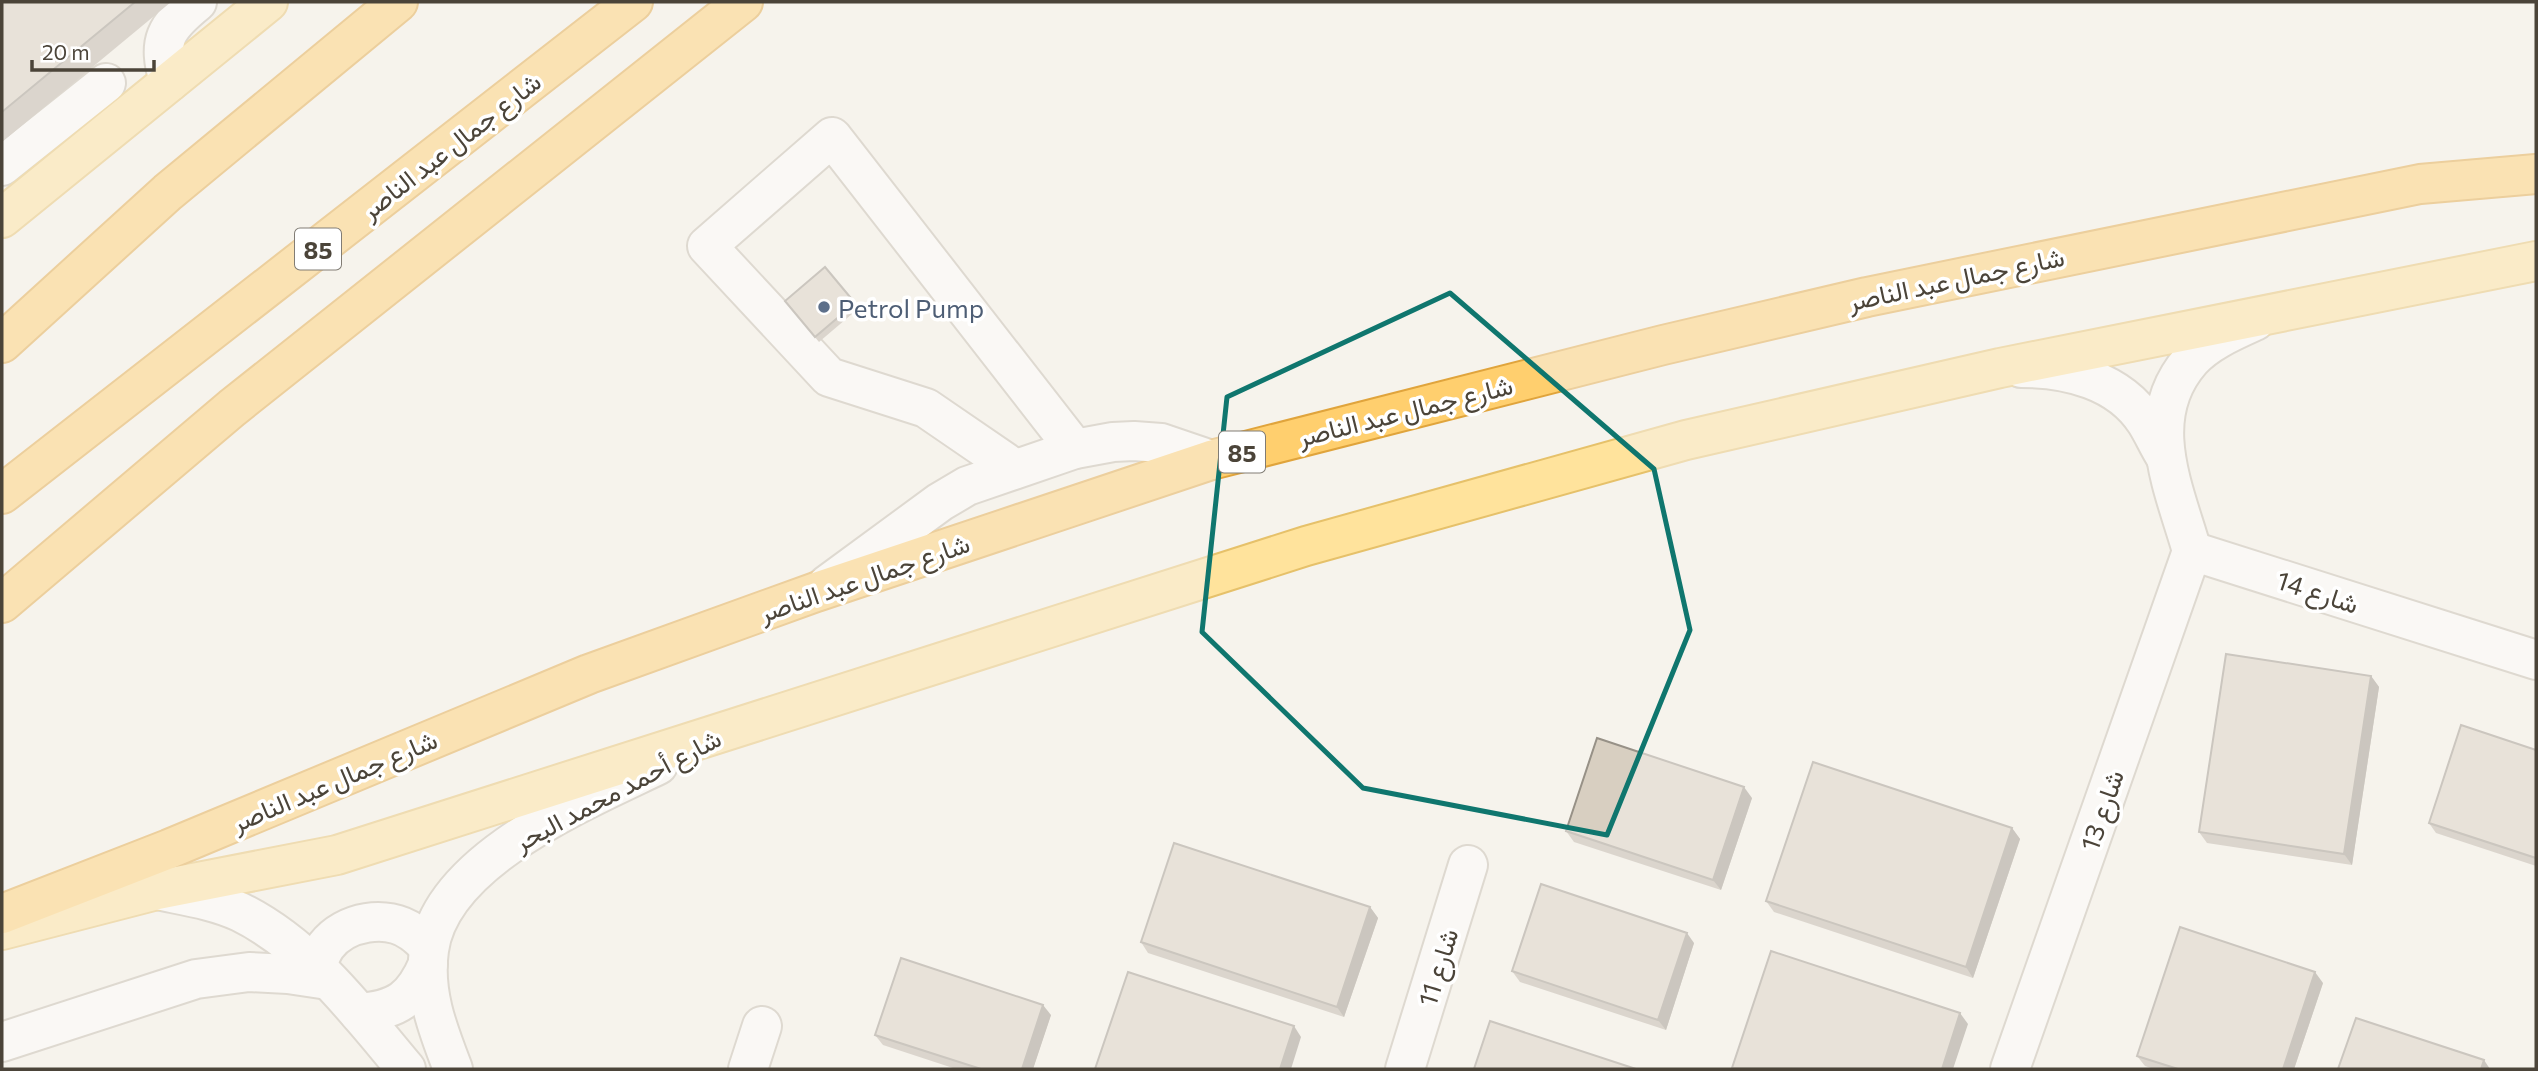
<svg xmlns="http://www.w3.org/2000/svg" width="2538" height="1071" font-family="Commissioner,Vazirmatn,sans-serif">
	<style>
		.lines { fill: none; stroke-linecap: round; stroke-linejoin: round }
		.minor-casing { stroke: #c2bbae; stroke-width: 42 }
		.major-casing { stroke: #e6c16a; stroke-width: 42 }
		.highway-casing { stroke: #e0a43c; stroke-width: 42 }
		.minor { stroke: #fff; stroke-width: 38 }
		.major { stroke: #ffe39c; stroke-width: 38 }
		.highway { stroke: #ffcf6e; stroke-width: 38 }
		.wall { fill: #bab2a6 }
		.shaded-wall { fill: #979187 }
		.building { fill: #d8cfc1; stroke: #979187; stroke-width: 2 }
		.marked { fill: none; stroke: #0f766e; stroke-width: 5; stroke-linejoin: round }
		.service-dot { fill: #5c6f8a; stroke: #fff; stroke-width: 2.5 }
		.labels { text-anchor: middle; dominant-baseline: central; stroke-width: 7; stroke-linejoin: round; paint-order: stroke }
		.shield { fill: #fff; stroke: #817c74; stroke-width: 2 }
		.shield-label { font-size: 24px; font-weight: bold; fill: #4b4439 }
		.street-label { font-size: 26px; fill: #4b4439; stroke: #fff }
		.service-label { font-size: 26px; fill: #4e5e75; stroke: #fff; text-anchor: start }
	</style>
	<rect width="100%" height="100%" fill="#f6f3ec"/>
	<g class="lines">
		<!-- minor casing -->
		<g class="minor-casing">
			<g id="minor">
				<path d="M169,82c-12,-42 -4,-54 28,-80"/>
				<polyline points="2,166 106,83"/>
				<path d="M2021,368c46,0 98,12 125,54 7,11 12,23 19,34"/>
				<polyline points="1015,469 926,408 829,377 707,246 832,137 1075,449"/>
				<polyline points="2192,551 2536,660"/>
				<path d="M2192,551c-18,-63 -52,-133 -1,-191 16,-18 42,-29 64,-39"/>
				<polyline points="827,585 940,502 967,486 1075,449 1113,442 1134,441 1161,443 1211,460"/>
				<path d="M157,890c28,6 57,10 83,22 69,34 118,100 166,157"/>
				<path d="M316,966c3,-6 6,-14 10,-20 19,-25 61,-32 86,-14 6,4 12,10 17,15"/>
				<path d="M359,1013c38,-3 54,-14 69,-49"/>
				<polyline points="2,1042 196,979 249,972 288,974 328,980"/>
				<path d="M453,1069c-15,-39 -30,-76 -24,-119 12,-90 157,-150 229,-185"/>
				<polyline points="748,1069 762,1026"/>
				<polyline points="1405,1069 1468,865"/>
				<polyline points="2010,1069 2192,551"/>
			</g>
		</g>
		<!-- major casing -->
		<g class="major-casing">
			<g id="major">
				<polyline points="2,218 268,2"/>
				<polyline points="2,930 157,890 337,855 1306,546 1686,440 2000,368 2536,261"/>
			</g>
		</g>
		<!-- highway casing -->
		<g class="highway-casing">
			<g id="highway">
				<polyline points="2,343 168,192 398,2"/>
				<polyline points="2,494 633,2"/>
				<polyline points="2,603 232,408 743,2"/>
				<polyline points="2,914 169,849 589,674 816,592 1211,460 1663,345 1867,297 2420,184 2536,174"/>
			</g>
		</g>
		<!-- minor -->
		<use href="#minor" class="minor"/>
		<!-- major -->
		<use href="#major" class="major"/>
		<!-- highway -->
		<use href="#highway" class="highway"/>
	</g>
	<!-- wall -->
	<g class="wall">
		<polygon points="2,2 171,2 2,142"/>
		<polygon points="785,301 855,303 859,308 819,342"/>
		<polygon points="2371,676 2379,687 2352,865 2207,843 2199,832"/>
		<polygon points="2536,750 2536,866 2436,833 2429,823"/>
		<polygon points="1752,798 1721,890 1574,842 1566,831"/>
		<polygon points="2012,828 2020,839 1973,978 1774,912 1766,901"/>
		<polygon points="1370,907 1378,918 1344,1017 1148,953 1141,942"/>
		<polygon points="1694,943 1666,1030 1520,982 1512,971"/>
		<polygon points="2323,983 2294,1069 2154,1069 2145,1066 2137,1056"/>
		<polygon points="1051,1015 1033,1069 956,1069 883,1045 875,1035"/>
	</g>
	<!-- shaded-wall -->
	<g class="shaded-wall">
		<polygon points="2371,676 2379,687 2352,865 2344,854"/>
		<polygon points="1744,787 1752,798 1721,890 1713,880"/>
		<polygon points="2012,828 2020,839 1973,978 1966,967"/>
		<polygon points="1370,907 1378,918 1344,1017 1337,1007"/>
		<polygon points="1687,933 1694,943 1666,1030 1658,1020"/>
		<polygon points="2315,972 2323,983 2294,1069 2283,1069"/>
		<polygon points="1043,1005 1051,1015 1033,1069 1022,1069"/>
		<polygon points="1960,1013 1968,1024 1953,1069 1942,1069"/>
		<polygon points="1294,1026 1301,1037 1291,1069 1280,1069"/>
		<polygon points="2484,1060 2490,1069 2481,1069"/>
	</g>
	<!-- building -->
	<g class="building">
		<polygon points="2,2 135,2 2,112"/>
		<polygon points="825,267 855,303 815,337 785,301"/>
		<polygon points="2226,654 2371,676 2344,854 2199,832"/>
		<polygon points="2461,725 2536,750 2536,858 2429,823"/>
		<polygon points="1597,738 1744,787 1713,880 1566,831"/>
		<polygon points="1813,762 2012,828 1966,967 1766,901"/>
		<polygon points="1174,843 1370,907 1337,1007 1141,942"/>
		<polygon points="1541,884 1687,933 1658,1020 1512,971"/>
		<polygon points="2180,927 2315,972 2283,1069 2178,1069 2137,1056"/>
		<polygon points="1771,951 1960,1013 1942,1069 1732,1068"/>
		<polygon points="901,958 1043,1005 1022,1069 981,1069 875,1035"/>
		<polygon points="1128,972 1294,1026 1280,1069 1095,1069"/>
		<polygon points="2356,1018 2484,1060 2481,1069 2338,1069"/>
		<polygon points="1490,1021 1636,1069 1474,1069"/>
	</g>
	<!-- marked area -->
	<path d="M0 0H2538V1071H0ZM1450,293l204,176 36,161 -83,205 -244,-47 -161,-156 25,-235z" fill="#f6f3ec" fill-opacity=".55" fill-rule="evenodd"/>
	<path class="marked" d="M1450,293l204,176 36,161 -83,205 -244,-47 -161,-156 25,-235z"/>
	<!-- markers -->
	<circle class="service-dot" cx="824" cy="307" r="7"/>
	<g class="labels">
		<!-- shield labels -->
		<g class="shield">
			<rect x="295" y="228.5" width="46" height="41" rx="5"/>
			<rect x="1219" y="431.5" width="46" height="41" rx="5"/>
		</g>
		<g class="shield-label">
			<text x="318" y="249">85</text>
			<text x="1242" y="452">85</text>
		</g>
		<!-- street labels -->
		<g class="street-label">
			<text transform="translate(450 145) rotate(-38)">شارع جمال عبد الناصر</text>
			<text transform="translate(1956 278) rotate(-12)">شارع جمال عبد الناصر</text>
			<text transform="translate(1405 410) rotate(-14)">شارع جمال عبد الناصر</text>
			<text transform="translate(864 577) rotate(-19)">شارع جمال عبد الناصر</text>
			<text transform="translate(2318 591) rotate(18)">شارع 14</text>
			<text transform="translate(334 780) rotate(-23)">شارع جمال عبد الناصر</text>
			<text transform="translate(617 789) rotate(-28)">شارع أحمد محمد البحر</text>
			<text transform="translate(2101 810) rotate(-71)">شارع 13</text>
			<text transform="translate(1437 967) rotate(-73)">شارع 11</text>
		</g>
		<!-- service labels -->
		<g class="service-label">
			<text x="838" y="307">Petrol Pump</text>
		</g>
	</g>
	<!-- border -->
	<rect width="2538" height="1071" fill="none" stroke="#4b4439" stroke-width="7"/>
	<!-- scale -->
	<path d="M32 60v10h122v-10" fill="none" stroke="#4b4439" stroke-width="3.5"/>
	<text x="42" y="60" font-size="21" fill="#4b4439" stroke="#ffffff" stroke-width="5" paint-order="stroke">20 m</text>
</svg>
